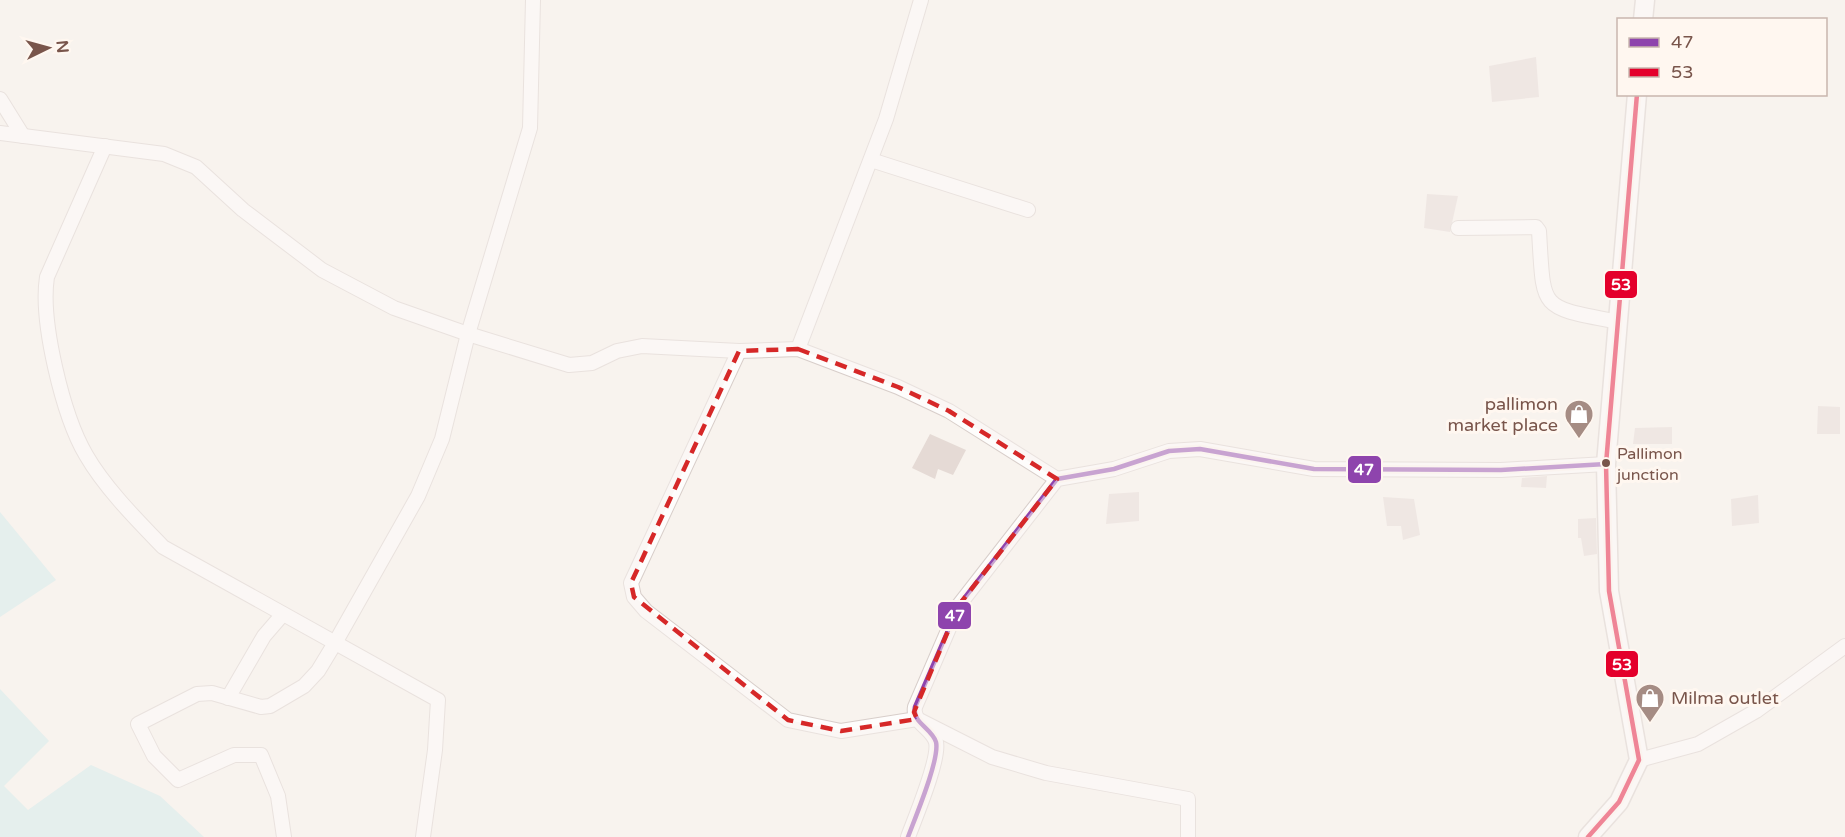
<svg xmlns="http://www.w3.org/2000/svg" width="1845" height="837" font-family="'Varela Round',sans-serif">
	<style>
		.water { fill: #ceebea }
		.building { fill: #e5dad5 }
		.lines { fill: none; stroke-linecap: round; stroke-linejoin: round }
		.street-casing { stroke: #d8ceca; stroke-width: 16 }
		.secondary-casing { stroke: #d8cec9; stroke-width: 21 }
		.street { stroke: #fefdfc; stroke-width: 14 }
		.secondary { stroke: #fefdfc; stroke-width: 18 }
		.bus-1-casing { stroke: #fff7f0; stroke-width: 9 }
		.bus-2-casing { stroke: #fff7f0; stroke-width: 9 }
		.bus-1 { stroke: #8e44ad; stroke-width: 4.5 }
		.bus-2 { stroke: #e4002b; stroke-width: 4.5 }
		.marked { fill: none; stroke: #d62828; stroke-width: 4.5; stroke-dasharray: 12 8; stroke-linejoin: round }
		.bus-dot { fill: #79554b; stroke: #fff7f0; stroke-width: 2 }
		.labels { text-anchor: middle; dominant-baseline: central; stroke-width: 6; stroke-linejoin: round; paint-order: stroke }
		.bus-label { font-size: 16px; fill: #79554b; stroke: #fff7f0; text-anchor: start }
		.poi-label { font-size: 18px; fill: #79554b; stroke: #fff7f0; text-anchor: end }
		.line-badge { stroke: #fff7f0; stroke-width: 2 }
		.badge-label { font-size: 16px; text-anchor: middle; font-weight: bold; fill: #fff }
	</style>
	<rect width="100%" height="100%" fill="#f8f3ee"/>
	<!-- water -->
	<g class="water">
		<polygon points="0,512 56,580 0,617"/>
		<polygon points="0,689 49,741 4,786 28,810 91,765 160,796 204,837 0,837"/>
	</g>
	<!-- building -->
	<g class="building">
		<polygon points="1536,57 1539,97 1492,102 1489,66"/>
		<polygon points="1427,194 1458,196 1450,232 1424,228"/>
		<polygon points="1818,406 1840,407 1840,434 1817,434"/>
		<polygon points="1672,427 1672,444 1633,444 1635,428"/>
		<polygon points="930,434 966,450 953,475 938,469 935,479 912,468"/>
		<polygon points="1547,476 1546,488 1521,487 1522,478"/>
		<polygon points="1139,492 1139,521 1106,524 1109,494"/>
		<polygon points="1758,495 1759,523 1732,526 1731,499"/>
		<polygon points="1383,497 1414,499 1420,535 1403,540 1401,526 1387,526"/>
		<polygon points="1596,518 1597,554 1584,556 1581,538 1578,538 1578,519"/>
	</g>
	<g class="lines">
		<!-- street casing -->
		<g class="street-casing">
			<g id="street">
				<polyline points="0,99 23,136"/>
				<polyline points="0,133 164,154 196,167 243,210 322,270 394,308 468,334 569,365 592,363 617,351 642,346 739,351 798,349 898,387 949,411 1057,479"/>
				<path d="M105,146l-58,131c-7,44 16,139 39,178 19,33 51,65 77,92l275,153 -3,50 -12,87"/>
				<polyline points="871,160 1028,210"/>
				<path d="M1458,228l78,-1 3,4c5,81 -1,75 79,91"/>
				<polyline points="798,349 886,119 921,0"/>
				<polyline points="739,351 631,583 634,597 646,611 788,720 841,731 917,719 992,757 1046,773 1188,799 1188,837"/>
				<polyline points="228,698 264,636 283,614"/>
				<polyline points="1639,760 1698,744 1756,711 1845,646"/>
				<polyline points="284,837 278,796 261,755 234,755 178,780 154,756 138,724 197,694 212,693 261,707 270,706 304,686 318,671 335,643 418,496 442,439 468,334 530,128 533,0"/>
				<path d="M908,837c7,-19 32,-78 28,-95 -4,-14 -24,-19 -21,-35l44,-102 98,-126 57,-10 55,-18 31,-2 114,20 187,1 105,-6"/>
			</g>
		</g>
		<!-- secondary casing -->
		<g class="secondary-casing">
			<g id="secondary">
				<polyline points="1643,20 1645,0"/>
				<polyline points="1588,837 1619,802 1639,760 1609,591 1606,464 1637,94"/>
			</g>
		</g>
		<!-- street -->
		<use href="#street" class="street"/>
		<!-- secondary -->
		<use href="#secondary" class="secondary"/>
		<!-- bus-1 casing -->
		<g class="bus-1-casing">
			<path id="bus-1" d="M908,837c7,-19 32,-78 28,-95 -4,-14 -24,-19 -21,-35l44,-102 98,-126 57,-10 55,-18 31,-2 114,20 187,1 105,-6"/>
		</g>
		<!-- bus-2 casing -->
		<g class="bus-2-casing">
			<polyline id="bus-2" points="1588,837 1619,802 1639,760 1609,591 1606,464 1637,94"/>
		</g>
		<!-- bus-1 -->
		<use href="#bus-1" class="bus-1"/>
		<!-- bus-2 -->
		<use href="#bus-2" class="bus-2"/>
	</g>
	<!-- marked area -->
	<path d="M0 0H1845V837H0ZM798,349l100,38 51,24 108,68 -98,126 -45,107 3,7 -76,12 -53,-11 -154,-123 -3,-14 108,-232z" fill="#f8f3ee" fill-opacity=".55" fill-rule="evenodd"/>
	<path class="marked" d="M798,349l100,38 51,24 108,68 -98,126 -45,107 3,7 -76,12 -53,-11 -154,-123 -3,-14 108,-232z"/>
	<!-- icons -->
	<defs>
		<g id="shop-pin" transform="scale(1.5)"><path d="M0 17L-7.5 6A9.5 9.5 0 1 1 7.5 6Z" fill="#a58c84" stroke="#fff7f0"/><path d="M-5-2.5h2.3a2.7 3.5 0 0 1 5.4 0H5L5.5 6h-11ZM-1.5-2.5h3a1.5 2.3 0 0 0-3 0Z" fill="#fff"/></g>
	</defs>
	<g fill-rule="evenodd">
		<use href="#shop-pin" x="1579" y="414"/>
		<use href="#shop-pin" x="1650" y="698"/>
	</g>
	<!-- markers -->
	<circle class="bus-dot" cx="1606" cy="463" r="5"/>
	<g class="labels">
		<!-- bus labels -->
		<g class="bus-label">
			<text x="1617" y="454">Pallimon<tspan x="1617" dy="21">junction</tspan></text>
		</g>
		<!-- poi labels -->
		<g class="poi-label">
			<text x="1558" y="404">pallimon<tspan x="1558" dy="21">market place</tspan></text>
			<text x="1671" y="698" text-anchor="start">Milma outlet</text>
		</g>
	</g>
	<g class="line-badge">
		<rect x="1604" y="270" width="34" height="29" rx="6" fill="#e4002b"/>
		<rect x="1347" y="455" width="35" height="29" rx="6" fill="#8e44ad"/>
		<rect x="937" y="601" width="35" height="29" rx="6" fill="#8e44ad"/>
		<rect x="1605" y="650" width="34" height="28" rx="6" fill="#e4002b"/>
	</g>
	<g class="badge-label">
		<text x="1621" y="290">53</text>
		<text x="1364" y="475">47</text>
		<text x="955" y="621">47</text>
		<text x="1622" y="670">53</text>
	</g>
	<!-- legend -->
	<rect x="1617" y="18" width="210" height="78" fill="#fff7f0" stroke="#c9b6ae" stroke-width="1.5"/>
	<rect x="1629" y="38" width="30" height="9" fill="#8e44ad" stroke="#c9b6ae" stroke-width="1.5"/>
	<text x="1671" y="48" font-size="18" fill="#79554b">47</text>
	<rect x="1629" y="68" width="30" height="9" fill="#e4002b" stroke="#c9b6ae" stroke-width="1.5"/>
	<text x="1671" y="78" font-size="18" fill="#79554b">53</text>
	<!-- north arrow -->
	<g transform="translate(48 48) rotate(85)" stroke="#fff7f0" stroke-width="4.5" paint-order="stroke">
	<path d="M0-4.5L10 22L0 15L-10 22Z" fill="#79554b"/>
	<text y="-9" font-size="16" font-weight="bold" text-anchor="middle" fill="#79554b">N</text>
	</g>
</svg>
